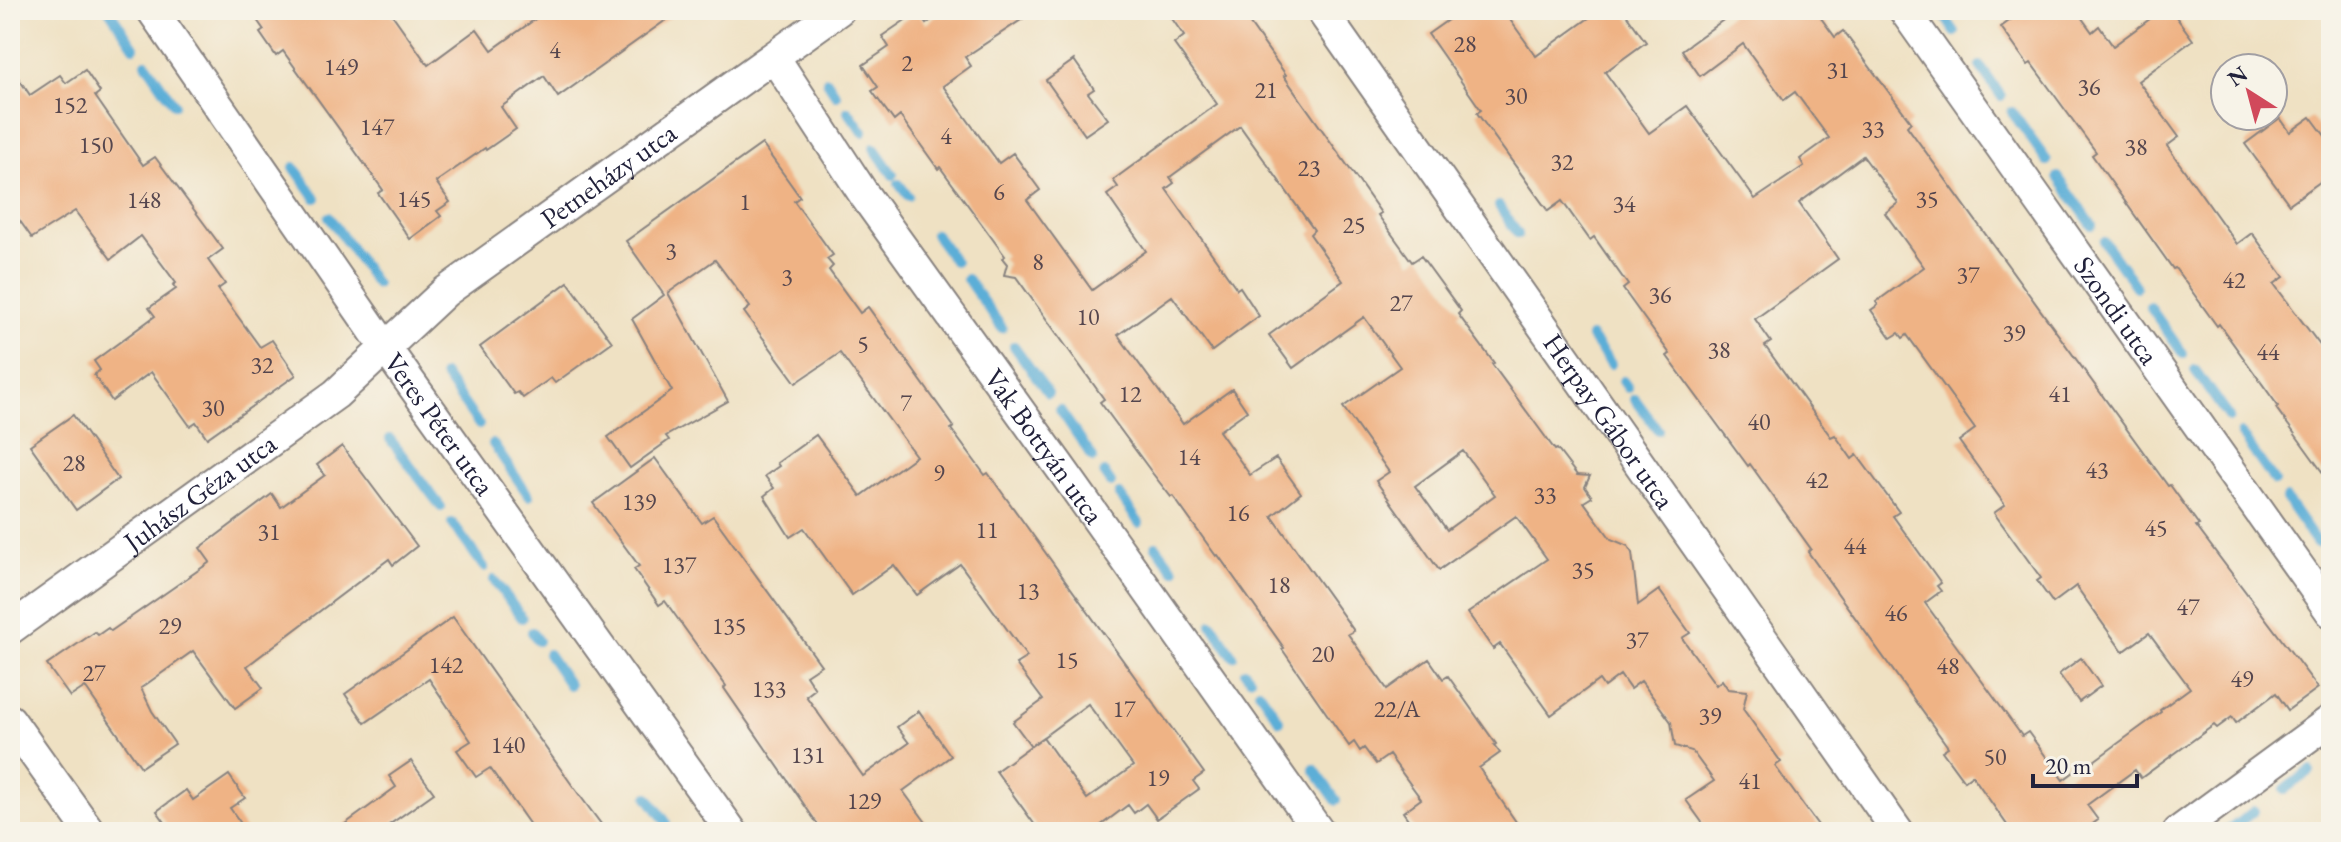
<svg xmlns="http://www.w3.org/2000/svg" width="2341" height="842" font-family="'EB Garamond',serif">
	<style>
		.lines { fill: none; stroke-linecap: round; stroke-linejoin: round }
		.stream { stroke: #5caed7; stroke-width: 10 }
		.building { fill: #efb385; fill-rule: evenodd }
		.street-casing { stroke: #88827f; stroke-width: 34 }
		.street { stroke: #fff; stroke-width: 30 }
		.labels { text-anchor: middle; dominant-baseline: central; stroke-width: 7; stroke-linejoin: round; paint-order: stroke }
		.number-label { font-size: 24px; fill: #55464e }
		.street-label { font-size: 28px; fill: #22223b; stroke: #f7f3e8 }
	</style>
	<rect width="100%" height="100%" fill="#f7f3e8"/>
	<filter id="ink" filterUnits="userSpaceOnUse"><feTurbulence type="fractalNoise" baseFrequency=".0125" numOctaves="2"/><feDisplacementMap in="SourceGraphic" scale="16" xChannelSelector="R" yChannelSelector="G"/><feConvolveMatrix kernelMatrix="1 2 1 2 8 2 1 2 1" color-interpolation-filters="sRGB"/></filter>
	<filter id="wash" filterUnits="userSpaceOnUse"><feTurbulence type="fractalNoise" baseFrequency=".006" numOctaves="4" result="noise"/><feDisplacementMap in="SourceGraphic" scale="32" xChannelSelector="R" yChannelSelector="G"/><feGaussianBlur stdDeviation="1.8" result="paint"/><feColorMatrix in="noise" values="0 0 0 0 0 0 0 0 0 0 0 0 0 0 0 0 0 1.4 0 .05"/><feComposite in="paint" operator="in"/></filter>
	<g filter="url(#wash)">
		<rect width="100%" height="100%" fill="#efe1c3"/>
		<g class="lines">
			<!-- stream -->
			<g class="stream">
				<polyline points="109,10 134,47"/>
				<polyline points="1940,10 1955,32"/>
				<polyline points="146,63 174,104"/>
				<polyline points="1980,66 2001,96"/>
				<polyline points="827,81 836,95"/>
				<polyline points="848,111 863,132"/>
				<polyline points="2012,112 2047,161"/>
				<polyline points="874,148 893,175"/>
				<polyline points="294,167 316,198"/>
				<polyline points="2058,177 2092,225"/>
				<polyline points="899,184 908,196"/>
				<polyline points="1499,206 1518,234"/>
				<polyline points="329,217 376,284"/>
				<polyline points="935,234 955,262"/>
				<polyline points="2104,242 2124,270"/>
				<polyline points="2127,274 2136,287"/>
				<polyline points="967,279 1002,328"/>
				<polyline points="2150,307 2183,354"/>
				<polyline points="1591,337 1611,364"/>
				<polyline points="1014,346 1048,393"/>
				<polyline points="2195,370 2229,418"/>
				<polyline points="444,375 479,425"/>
				<polyline points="1623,381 1628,388"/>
				<polyline points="1635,399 1658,430"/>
				<polyline points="1060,410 1093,458"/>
				<polyline points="2241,434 2274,481"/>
				<polyline points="390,439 441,507"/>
				<polyline points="493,444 529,496"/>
				<polyline points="1104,473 1111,483"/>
				<polyline points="1119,494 1139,523"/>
				<polyline points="2286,499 2317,543"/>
				<polyline points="452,523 484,567"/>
				<polyline points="1156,546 1174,570"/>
				<polyline points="494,580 522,618"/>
				<polyline points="1212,624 1233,656"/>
				<polyline points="532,632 538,641"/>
				<polyline points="548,654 569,685"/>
				<polyline points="1245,672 1250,678"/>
				<polyline points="1259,691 1280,721"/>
				<polyline points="1314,769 1336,800"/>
				<polyline points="2285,789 2310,771"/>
				<polyline points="648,797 666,822"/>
				<polyline points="2229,830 2254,811"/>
			</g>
		</g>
		<g id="blocks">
			<!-- building -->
			<g class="building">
				<polygon points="250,10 389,10 428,65 477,29 492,50 548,10 680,10 558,97 544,76 501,107 516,129 486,150 485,148 436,182 450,202 437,211 441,216 410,239 378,193 383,190 283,51 276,56 260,33 264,30"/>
				<path d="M945,10h91l-71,47 6,9 -28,20 56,77 14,-10 27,37 -13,10 65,90 54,-39 -39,-56 11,-8 -5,-7 104,-76 -43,-60 10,-8 -18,-26h74l46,65 -2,1 97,137 -3,2 34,47 9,-6 40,55 -3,3 36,49 -2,1 63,86 2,-1 20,26 13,1 -5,11 7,10 -8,5 27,37 17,7 4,7 6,52 21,-15 31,43 -8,5 34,47 6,-5 6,9 19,2 -4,18 38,53 -6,4 48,66h-114l-23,-32 28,-19 -22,-30 -17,-5 -4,-24 -30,-41 -11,8 -10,-14 -16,12 -5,-7 -48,35 -51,-71 -7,5 -25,-36 79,-54 -31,-43 -77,54 -63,-89 13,-9 -46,-65 57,-40 -36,-50 -71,51 -24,-33 74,-54 -33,-47 4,-4 -74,-104 -70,51 4,6 -8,6 71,100 3,-2 19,29 -47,35 -40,-55 -54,39 65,89 49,-35 15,22 -28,20 31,44 26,-17 25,35 -29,23 82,115 -6,3 39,55 42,-30 14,20 5,-3 48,68 -2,1 6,8 -21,15 44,64h-106l-14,-20 18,-13 -32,-44 -13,9 -12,-16 -4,3 -6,-9 -5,4 -67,-97 2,-1 -66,-93 -2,1 -43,-60 -2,1 -18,-23 -53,-72 4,-3 -88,-122 -12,-2 3,-11 -5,-6 3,-2 -65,-89 -2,2 -38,-53 -6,5 -22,-30 6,-4 -15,-22 26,-18 -7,-11 35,-24 9,12zM1463,451l32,44 -48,35 -32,-44z"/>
				<path d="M1462,10h41l33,46 64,-46h23l23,32 -41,30 44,61 38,-27 68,93 49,-33 -4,-7 29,-21 -34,-46 -11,8 -41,-56 -43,32 -18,-26 55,-40h78l20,27 8,-6 68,91 -4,4 261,360 2,-1 29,40 -3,1 122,162 -30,22 -12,-17 -40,30 -4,-6 -15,11 -3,-3 -73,53 -6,-8 -48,35 11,15 -16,12h-70l-40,-57 -8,6 -22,-30 6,-4 -140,-195 3,-3 -61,-85 -2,2 -81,-110 3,-2 -47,-65 5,-4 -34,-48 -4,3 -28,-39 -14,10 -71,-98 4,-3 -53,-76zM1863,156l35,47 -13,10 39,54 -48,35 2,3 -7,5 20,28 8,-5 4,5 4,-3 68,94 -16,12 46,64 -11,8 47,65 -4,3 16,22 23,-17 47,66 26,-19 41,55 -30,22 1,2 -78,57 -1,-3 -19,14 -35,-48 -6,4 -97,-133 16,-12 -4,-5 4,-3 -48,-67 6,-4 -42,-57 -5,4 -17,-24 -4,2 -66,-91 6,-4 -16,-23 83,-60 -39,-56z"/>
				<polygon points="2024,10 2076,10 2092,32 2099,26 2113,46 2162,10 2171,10 2193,40 2138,81 2179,137 2167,146 2237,244 2252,233 2284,277 2274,284 2331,360 2331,484 2276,408 2278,406 2219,324 2217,326 2175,268 2173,269 2092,155 2096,152 2031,63 2028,65 2001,27"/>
				<polygon points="1074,60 1094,89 1088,93 1108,119 1085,135 1046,80"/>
				<polygon points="10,66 30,95 60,75 66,83 85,70 100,92 95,96 143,165 155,157 223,249 208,260 225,284 218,289 260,347 272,340 296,375 207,438 196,422 190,426 151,372 112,401 94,375 100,370 94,361 155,316 149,308 176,289 173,285 176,283 141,236 111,259 75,211 32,238 10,207"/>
				<polygon points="2311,117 2331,144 2331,174 2289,204 2245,144 2280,118 2290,132"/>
				<polygon points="762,144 800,197 794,201 833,255 827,259 833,266 829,270 860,313 868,307 954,427 951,429 985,475 988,473 1204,773 1193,781 1199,789 1157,819 1146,804 1134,813 1128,805 1092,832 1040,832 996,771 1043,737 1087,799 1133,766 1088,704 1031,746 1013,722 1043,700 1016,664 1027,657 960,564 917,595 894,565 852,595 804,528 790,537 764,496 774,488 765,476 779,466 777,463 816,435 861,496 916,456 840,353 796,383 744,312 750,307 715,260 668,293 728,401 666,436 669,440 630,468 608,437 672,391 632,319 664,295 626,241"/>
				<polygon points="568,282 612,342 555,383 551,378 523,398 518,392 514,394 480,347"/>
				<polygon points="73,415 118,479 76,510 30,445"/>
				<polygon points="342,446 417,546 393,565 389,559 247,666 263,688 235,708 193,651 141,688 152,711 175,744 141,767 85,687 70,697 47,665 95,632 98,635 108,628 111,631 210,562 200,548 272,494 281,507 325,475 317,465"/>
				<polygon points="655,458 702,523 713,516 821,665 806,675 815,689 806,696 863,776 909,743 897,727 919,711 951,756 903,791 933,832 823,832 724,688 726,686 665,601 659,605 634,569 639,566 593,503"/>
				<polygon points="453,617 572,785 607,832 535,832 490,768 476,777 457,750 471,741 429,679 365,723 345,694"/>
				<polygon points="2081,658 2101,686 2079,702 2059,674"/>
				<polygon points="411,761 434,793 379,832 334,832 396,787 389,776"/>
				<polygon points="229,775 245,798 230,808 247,832 172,832 157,811 186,790 193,800"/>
			</g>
		</g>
	</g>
	<g filter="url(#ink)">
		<use href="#blocks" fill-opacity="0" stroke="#88827f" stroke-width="2"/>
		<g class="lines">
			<!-- street casing -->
			<g class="street-casing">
				<g id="street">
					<path id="s1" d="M152,10l233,337 347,485"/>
					<path id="s2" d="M1321,10l577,822"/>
					<path id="s3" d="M1904,10l427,602"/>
					<path id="s4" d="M774,57l91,139 200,278 254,358"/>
					<path id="s5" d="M10,629l326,-235 109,-102 394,-282"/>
					<polyline points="10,720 90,832"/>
					<polyline points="2178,832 2331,720"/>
				</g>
			</g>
			<!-- street -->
			<use href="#street" class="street"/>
		</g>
	</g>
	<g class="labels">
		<!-- number labels -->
		<g class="number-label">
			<text x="1465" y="43">28</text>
			<text x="555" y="49">4</text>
			<text x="907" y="62">2</text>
			<text x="341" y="66">149</text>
			<text x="1838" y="69">31</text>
			<text x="2089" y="86">36</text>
			<text x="1266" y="89">21</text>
			<text x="1516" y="95">30</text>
			<text x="70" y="104">152</text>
			<text x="377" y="126">147</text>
			<text x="1873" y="128">33</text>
			<text x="946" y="135">4</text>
			<text x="96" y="144">150</text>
			<text x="2136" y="146">38</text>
			<text x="1562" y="161">32</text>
			<text x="1309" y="167">23</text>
			<text x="999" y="191">6</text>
			<text x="414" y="198">145</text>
			<text x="1927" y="198">35</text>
			<text x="144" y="199">148</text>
			<text x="745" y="201">1</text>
			<text x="1624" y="203">34</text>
			<text x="1354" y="224">25</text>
			<text x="671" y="250">3</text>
			<text x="1038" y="261">8</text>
			<text x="1968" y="274">37</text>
			<text x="787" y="276">3</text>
			<text x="2234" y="279">42</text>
			<text x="1660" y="294">36</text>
			<text x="1401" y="302">27</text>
			<text x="1088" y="316">10</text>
			<text x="2014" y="332">39</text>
			<text x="863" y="343">5</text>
			<text x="1719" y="349">38</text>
			<text x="2268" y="351">44</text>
			<text x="262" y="364">32</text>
			<text x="1130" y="393">12</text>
			<text x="2060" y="393">41</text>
			<text x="906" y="402">7</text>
			<text x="213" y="407">30</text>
			<text x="1759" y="421">40</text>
			<text x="1189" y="456">14</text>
			<text x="74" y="462">28</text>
			<text x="2097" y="469">43</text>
			<text x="939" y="472">9</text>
			<text x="1817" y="479">42</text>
			<text x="1545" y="494">33</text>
			<text x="639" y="501">139</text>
			<text x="1238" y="512">16</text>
			<text x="2156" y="527">45</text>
			<text x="987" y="529">11</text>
			<text x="269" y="531">31</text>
			<text x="1855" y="545">44</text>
			<text x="679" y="564">137</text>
			<text x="1583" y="569">35</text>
			<text x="1279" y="584">18</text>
			<text x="1028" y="590">13</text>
			<text x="2188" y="606">47</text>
			<text x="1896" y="612">46</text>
			<text x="170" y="625">29</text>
			<text x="729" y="625">135</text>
			<text x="1637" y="639">37</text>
			<text x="1323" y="653">20</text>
			<text x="1067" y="659">15</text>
			<text x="446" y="664">142</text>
			<text x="1948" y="665">48</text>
			<text x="94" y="672">27</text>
			<text x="2242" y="678">49</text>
			<text x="769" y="688">133</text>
			<text x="1124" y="708">17</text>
			<text x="1397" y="708">22/A</text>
			<text x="1710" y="715">39</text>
			<text x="508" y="744">140</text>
			<text x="808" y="754">131</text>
			<text x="1995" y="756">50</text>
			<text x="1158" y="777">19</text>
			<text x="1750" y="780">41</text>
			<text x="864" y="800">129</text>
		</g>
		<!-- street labels -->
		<g class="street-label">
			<text stroke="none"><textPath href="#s5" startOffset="752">Petneházy utca</textPath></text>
			<text stroke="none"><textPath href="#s3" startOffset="368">Szondi utca</textPath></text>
			<text stroke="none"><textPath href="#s2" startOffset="502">Herpay Gábor utca</textPath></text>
			<text stroke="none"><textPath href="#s1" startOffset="504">Veres Péter utca</textPath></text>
			<text stroke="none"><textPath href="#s4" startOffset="474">Vak Bottyán utca</textPath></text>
			<text stroke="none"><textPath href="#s5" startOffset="234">Juhász Géza utca</textPath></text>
		</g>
	</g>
	<!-- margin -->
	<rect width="2341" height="842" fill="none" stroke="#f7f3e8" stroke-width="40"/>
	<!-- north arrow -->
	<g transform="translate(2249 92) rotate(324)"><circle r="38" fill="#f7f3e8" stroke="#a29fa3" stroke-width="2"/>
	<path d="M0-6L14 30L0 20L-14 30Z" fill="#d1495b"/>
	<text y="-12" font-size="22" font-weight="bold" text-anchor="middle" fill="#22223b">N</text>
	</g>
	<!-- scale -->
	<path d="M2033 774v12h104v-12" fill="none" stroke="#22223b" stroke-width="4"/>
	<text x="2045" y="774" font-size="24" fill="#22223b" stroke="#f7f3e8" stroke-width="6" paint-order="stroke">20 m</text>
</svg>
